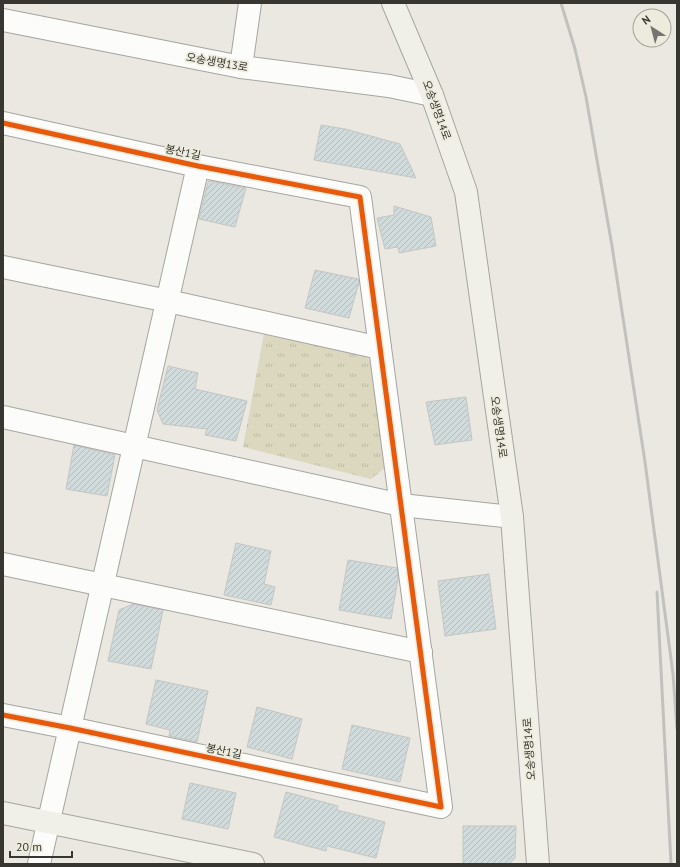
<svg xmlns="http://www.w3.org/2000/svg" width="680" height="867" font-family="'PT Sans','Noto Sans KR',sans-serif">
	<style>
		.grass { fill: url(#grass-tufts) }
		.building { fill: url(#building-hatch); stroke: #c4c6c3 }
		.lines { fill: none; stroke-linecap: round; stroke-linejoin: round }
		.street-casing { stroke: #a6a5a0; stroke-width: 24 }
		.secondary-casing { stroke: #a6a5a0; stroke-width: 24 }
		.street { stroke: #fcfcfa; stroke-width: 22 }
		.secondary { stroke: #f1f0e8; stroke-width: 22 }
		.rail { stroke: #c1c1bf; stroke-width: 3 }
		.cycleway-casing { stroke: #edebdd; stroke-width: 8 }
		.cycleway { stroke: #e8590c; stroke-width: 5 }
		.labels { text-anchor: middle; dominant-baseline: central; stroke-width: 3.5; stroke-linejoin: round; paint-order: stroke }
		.street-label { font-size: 11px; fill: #373630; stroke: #edebdd }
	</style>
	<defs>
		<pattern id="grass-tufts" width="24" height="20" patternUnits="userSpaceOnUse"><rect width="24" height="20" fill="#dcd8bf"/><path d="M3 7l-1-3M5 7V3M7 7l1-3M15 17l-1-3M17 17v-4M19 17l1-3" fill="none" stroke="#bdbaa4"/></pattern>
		<pattern id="building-hatch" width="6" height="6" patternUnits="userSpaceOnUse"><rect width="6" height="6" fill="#d1dbdc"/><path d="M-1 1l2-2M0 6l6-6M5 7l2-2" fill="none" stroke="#b4bdbd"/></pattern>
	</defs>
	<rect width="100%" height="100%" fill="#eae8e0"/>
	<!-- grass -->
	<polygon class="grass" points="264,334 365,356 373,364 390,464 371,479 243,447"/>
	<!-- building -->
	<g class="building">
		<polygon points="321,125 345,129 400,144 416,178 314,160"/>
		<polygon points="209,181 246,188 235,227 199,219 208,182"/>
		<polygon points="394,206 431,217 436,246 399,253 398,247 385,249 377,218 394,215"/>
		<polygon points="315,270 358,279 359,282 349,318 305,308"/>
		<polygon points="168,366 198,373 195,389 247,401 236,441 205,435 207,429 163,424 157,410"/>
		<polygon points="466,397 472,440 435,445 426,402"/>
		<polygon points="74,445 115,455 107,496 66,489"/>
		<polygon points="236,543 271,551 264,584 275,587 271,605 224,595"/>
		<polygon points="348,560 397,568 398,579 391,619 339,610"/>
		<polygon points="489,574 496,629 445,636 438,581"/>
		<polygon points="133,604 163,610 151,669 108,661 119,610"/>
		<polygon points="156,680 208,691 197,742 169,736 170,730 146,724"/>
		<polygon points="257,707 302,719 292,759 247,747"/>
		<polygon points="352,725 410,738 400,782 342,769"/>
		<polygon points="190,783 236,793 228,829 182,819"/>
		<polygon points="286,792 338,806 337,810 385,822 376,858 327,846 326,851 274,837"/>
		<polygon points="463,826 516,826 515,858 509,864 463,864"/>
	</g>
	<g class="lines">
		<!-- street casing -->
		<g class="street-casing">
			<g id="street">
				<polyline points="3,20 241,67 389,86 432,95"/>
				<polyline points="241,67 250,3"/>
				<polyline points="3,123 198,166 360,197 441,807 70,728 3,715"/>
				<polyline points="3,267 168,301 380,348"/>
				<polyline points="3,417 401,505 512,517"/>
				<polyline points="3,564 421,652"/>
				<polyline points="39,864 198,166"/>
			</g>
		</g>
		<!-- secondary casing -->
		<g class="secondary-casing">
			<g id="secondary">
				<polyline points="393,3 432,95 466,192 512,517 538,864"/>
				<polyline points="3,813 253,864"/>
			</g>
		</g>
		<!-- street -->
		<use href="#street" class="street"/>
		<!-- secondary -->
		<use href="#secondary" class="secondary"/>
		<!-- rail -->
		<g class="rail">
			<polyline points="561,3 575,49 586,97 612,246 645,462 673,674 677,729"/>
			<polyline points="657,592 671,864"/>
		</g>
		<!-- cycleway casing -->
		<g class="cycleway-casing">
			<polyline id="cycleway" points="3,123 198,166 360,197 441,807 70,728 3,715"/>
		</g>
		<!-- cycleway -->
		<use href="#cycleway" class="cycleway"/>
	</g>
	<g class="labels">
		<!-- street labels -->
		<g class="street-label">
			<text transform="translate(217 62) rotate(10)">오송생명13로</text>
			<text transform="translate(437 110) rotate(70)">오송생명14로</text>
			<text transform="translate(183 152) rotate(12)">봉산1길</text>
			<text transform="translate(499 427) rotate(82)">오송생명14로</text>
			<text transform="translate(529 749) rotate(-94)">오송생명14로</text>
			<text transform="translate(224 751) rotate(12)">봉산1길</text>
		</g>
	</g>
	<!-- border -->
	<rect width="680" height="867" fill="none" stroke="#373630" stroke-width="8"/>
	<!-- north arrow -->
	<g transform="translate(652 28) rotate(324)"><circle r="19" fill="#edebdd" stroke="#a4a398"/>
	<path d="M0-3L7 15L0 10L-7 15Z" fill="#76746e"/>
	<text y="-6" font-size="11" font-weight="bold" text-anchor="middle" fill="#373630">N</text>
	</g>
	<!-- scale -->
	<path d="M10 851v6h62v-6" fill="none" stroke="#373630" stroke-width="2"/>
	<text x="16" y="851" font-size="12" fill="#373630" stroke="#edebdd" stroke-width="3" paint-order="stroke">20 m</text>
</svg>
